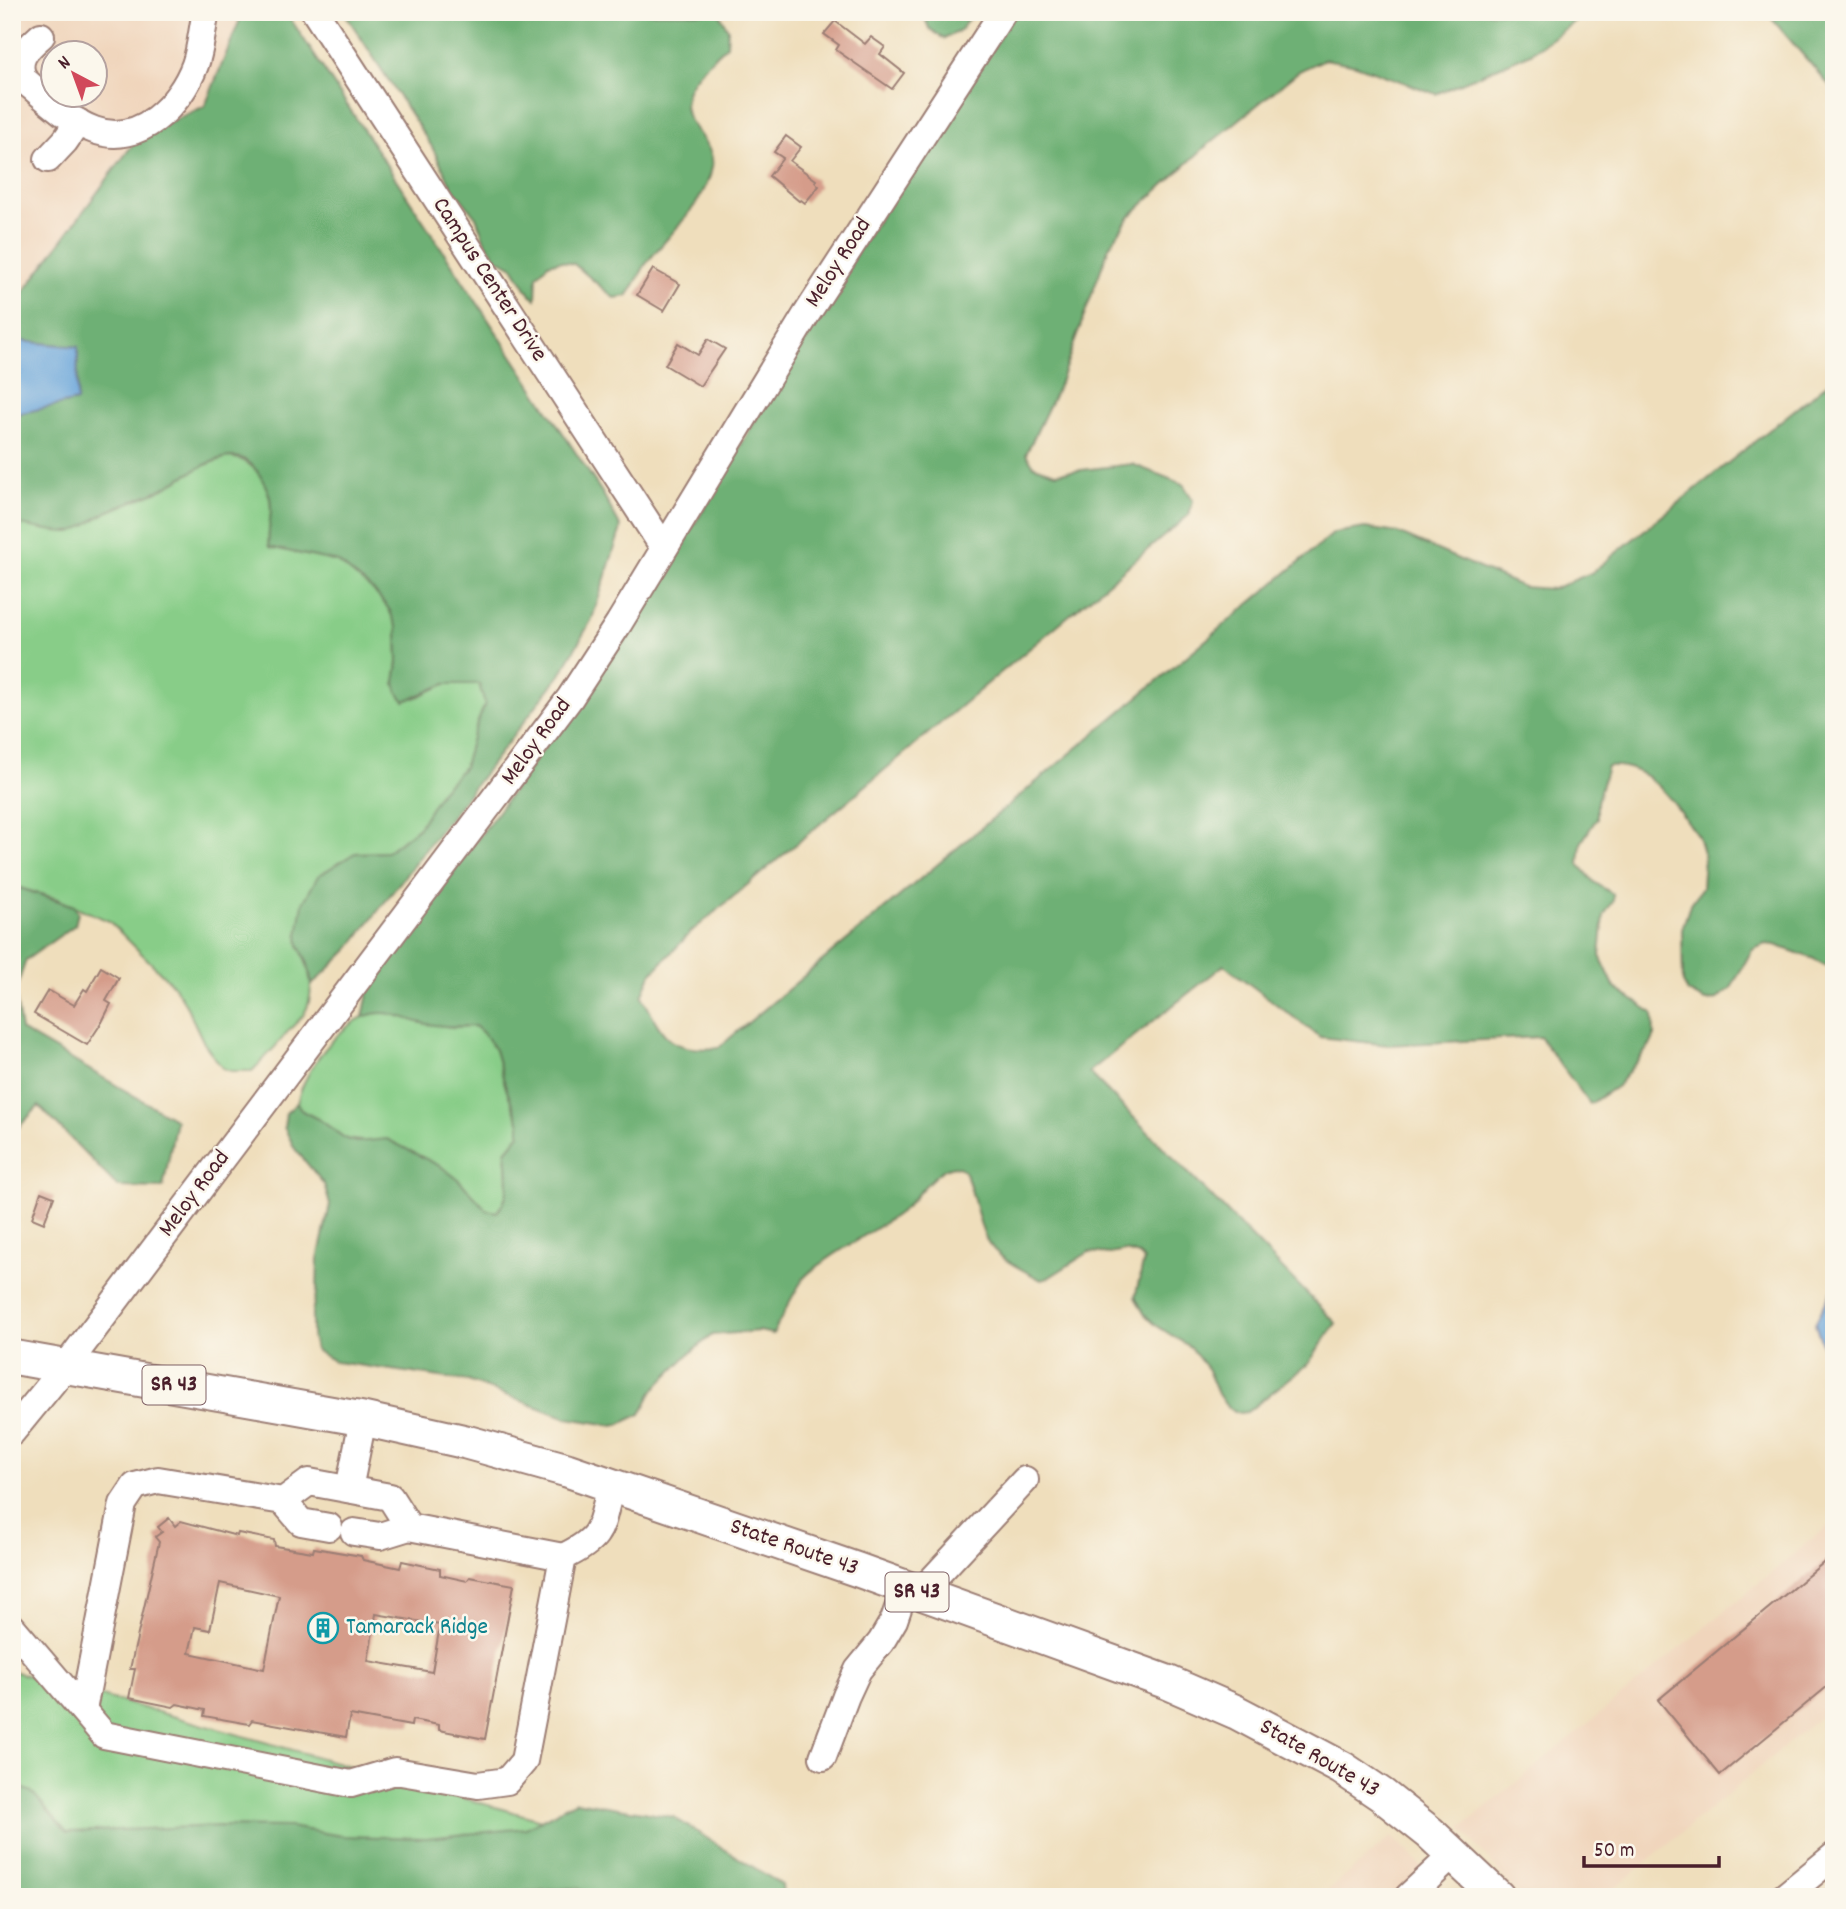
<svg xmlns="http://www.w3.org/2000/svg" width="1846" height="1909" font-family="Dekko,sans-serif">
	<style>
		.built { fill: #f0d5bc; fill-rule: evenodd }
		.green { fill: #88cd88; stroke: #69765a; stroke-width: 2 }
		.forest { fill: #6eb074; stroke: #5c6850; stroke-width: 2 }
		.water { fill: #69a5da; stroke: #5a6282; stroke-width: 2 }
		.building { fill: #d59c8a; fill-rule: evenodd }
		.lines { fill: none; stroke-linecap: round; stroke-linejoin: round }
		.minor-casing { stroke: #9c7e74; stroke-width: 30 }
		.major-casing { stroke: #9c7e74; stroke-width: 37 }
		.minor { stroke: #fff; stroke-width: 26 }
		.major { stroke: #fff; stroke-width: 33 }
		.labels { text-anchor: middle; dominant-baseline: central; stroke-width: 5; stroke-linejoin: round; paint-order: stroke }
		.shield { fill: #fbf7ec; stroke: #7f6065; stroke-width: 2 }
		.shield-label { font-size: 23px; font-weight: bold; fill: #4a1f2b }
		.street-label { font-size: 24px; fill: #4a1f2b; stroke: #fbf7ec }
		.culture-label { font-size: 24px; fill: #0d838f; stroke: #fbf7ec; text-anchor: start }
	</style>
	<rect width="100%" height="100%" fill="#fbf7ec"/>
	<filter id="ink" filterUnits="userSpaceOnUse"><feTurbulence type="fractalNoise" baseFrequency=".0143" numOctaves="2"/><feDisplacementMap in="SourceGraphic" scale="14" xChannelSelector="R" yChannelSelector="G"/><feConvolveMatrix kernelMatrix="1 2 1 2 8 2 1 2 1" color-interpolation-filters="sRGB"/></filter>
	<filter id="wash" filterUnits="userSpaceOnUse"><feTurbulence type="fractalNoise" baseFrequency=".00686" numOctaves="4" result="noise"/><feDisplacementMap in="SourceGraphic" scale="28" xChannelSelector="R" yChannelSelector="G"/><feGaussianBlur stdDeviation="1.57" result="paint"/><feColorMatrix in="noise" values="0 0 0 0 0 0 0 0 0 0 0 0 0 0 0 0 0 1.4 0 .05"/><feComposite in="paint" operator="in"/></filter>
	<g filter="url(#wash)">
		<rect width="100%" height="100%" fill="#efdebc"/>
		<!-- built -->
		<g class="built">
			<path d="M12,12h231l-38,94 -66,30 -116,157 -11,-5zM52,52h42v42h-42z"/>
			<polygon points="1834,1521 1834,1705 1604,1897 1521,1897 1461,1828"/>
			<polygon points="1391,1837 1404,1847 1447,1897 1320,1897"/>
		</g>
		<!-- green -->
		<g class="green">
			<path d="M227,457c28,1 45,29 44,56 0,12 -4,21 -2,34l69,15 36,29 15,18 8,19 1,34 -3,21 20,15 30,-14 34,-1 6,21 -12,30 -9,33 -23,24 -22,36 -32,25 -32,1 -37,23 -19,69c10,22 18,46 5,69 -4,6 -10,11 -15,16 -11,15 -24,28 -37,41h-21l-9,-3 -18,-25 -19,-40 -11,-17 -65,-65 -54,-23 -35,-10 -8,7v-372l60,9 35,-20 53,-22 43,-24z"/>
			<path d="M385,1011l33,11 34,5 23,-1 8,7 12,17 12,41 13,32v11l-14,17c1,21 7,44 -9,61l-10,-2 -45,-43 -19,-9 -55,-16 -22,-3 -26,-19 -18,-9 -5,-8c9,-38 48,-89 88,-92z"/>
			<polygon points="12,1671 744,1877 744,1897 12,1897"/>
		</g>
		<!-- forest -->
		<g class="forest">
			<path d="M243,12h43l317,482 18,34 -29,91 -32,56 -213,276 -35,34 -4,-21 -9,-19 -1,-10 5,-32 15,-27 37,-23 32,-1 32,-25 22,-36 23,-24 9,-33 12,-30 -6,-20h-34l-40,17 -7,-8 -3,-10 3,-21 -1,-34 -8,-19 -15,-18 -36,-29 -69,-15c-3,-19 7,-39 -2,-58 -5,-11 -14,-28 -27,-31 -23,-7 -62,24 -83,33 -18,8 -37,14 -54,23 -9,5 -23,17 -33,18 -14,1 -43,-6 -58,-9v-108l65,-14 1,-54 -66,-7v-52l11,5 116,-157 66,-30z"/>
			<path d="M344,12l375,1 9,16 -1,16c-18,18 -50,41 -40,70 3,8 10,16 15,23 6,9 12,17 10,29 -5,35 -46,70 -66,97 -7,11 -11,22 -19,32l-13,2 -40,-34 -14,-3 -12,3 -11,12 -1,23 -6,-4 -17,-28 -16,-9 -13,-19 -8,-22 -24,-30 -20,-40z"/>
			<polygon points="922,12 973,12 960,31 944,39 929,28"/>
			<path d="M1016,12h572l-57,41 -95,41 -80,-29 -31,-6 -26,12 -96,78 -73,67 -21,31 -50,138 -33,69 8,12 22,7 76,-9 51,20 10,16 -4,15 -498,417 -40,42 -9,22c21,40 26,57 76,52l616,-515 31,-5 33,5 125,54 30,2 38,-16 243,-195v592l-20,-11 -39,-14 -10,-1 -13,6 -21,38 -15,12 -11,1 -17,-9 -5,-9 -1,-54 8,-24 12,-17 2,-32 -6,-20c-24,-31 -45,-73 -91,-70l-10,36v16l-16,25 -2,21 15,18 19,12v7l-9,14 -4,41 15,32 38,25 1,24 -3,7 -34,42 -27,18 -50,-67 -152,8 -68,-8 -96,-72 -135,107 247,251 -28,41 -61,48 -8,1 -12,-6 -9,-13 -10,-24 -18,-23 -33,-21 -12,-11 -10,-18 9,-37 -5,-5 -14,-4 -15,3 -21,-2 -41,26 -7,2c-19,-11 -43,-20 -55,-41 -8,-14 -15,-63 -24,-70 -17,-14 -46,29 -57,39 -25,20 -54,34 -80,53 -6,5 -16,10 -21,17 -12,17 -21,37 -31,56l-14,-3 -47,4 -24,20 -28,28 -9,11 -10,20 -21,10 -9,1 -44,-7 -99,-37 -132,-19 -21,-12 -3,-14v-24l5,-22 1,-31 12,-54 -6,-21 -29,-35 -11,-22 2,-14 11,-10 5,8 18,9 26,19 10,3 31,-3 55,28 17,13 28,30 10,2c16,-17 10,-40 9,-61l14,-17v-11l-13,-32 -12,-41 -12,-17 -8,-7c-19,1 -39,1 -57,-4 -21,-6 -33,-14 -55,-5l6,-29 248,-340 92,-147 106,-186z"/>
			<polygon points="1766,12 1834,12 1834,91"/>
			<polygon points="20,888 74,906 78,913 75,925 26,960 15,992 21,1030 176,1120 163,1188 118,1187 39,1106 12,1134 12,895"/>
			<polygon points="12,1784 32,1792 67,1832 220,1826 290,1827 342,1836 426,1838 526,1828 576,1801 673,1817 782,1885 783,1897 595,1897 577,1888 447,1897 407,1897 330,1890 257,1897 12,1897"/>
		</g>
		<!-- water -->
		<g class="water">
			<polygon points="12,340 78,347 77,401 12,415"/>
			<polygon points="1834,1287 1834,1379 1815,1323"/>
		</g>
		<g id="blocks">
			<!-- building -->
			<g class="building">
				<polygon points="835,21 865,44 871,37 885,47 880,54 904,73 892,89 836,50 839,45 824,34"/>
				<polygon points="786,136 801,147 790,161 816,180 815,182 819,186 805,203 801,200 799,201 769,176 783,158 774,152"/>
				<polygon points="653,269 680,284 664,311 637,295"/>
				<polygon points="708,339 725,349 700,386 665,365 678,343 698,355"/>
				<polygon points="101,967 119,978 106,1001 111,1004 102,1022 87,1045 34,1014 48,990 74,1005 84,989 87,991"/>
				<polygon points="41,1192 54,1197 44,1223 32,1218"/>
				<path d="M169,1518l6,8 6,-5 56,15 1,-3 36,7 1,6 38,6 1,-4 47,8 2,4 37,8 2,-7 38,8v6l27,6 3,-4 44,8 -29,154 -46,-9v-5l-27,-5 -1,6 -61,-11 -4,22 -94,-17 -3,4 -45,-8 1,-6 -28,-6 -4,3 -44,-9 6,-29h-5l29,-127 -4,-5 7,-5 -4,-5zM220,1583l59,13 -15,73 -75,-16 6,-26 15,3zM376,1614l64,11 -8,47 -64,-11z"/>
				<polygon points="1834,1554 1834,1681 1720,1775 1658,1700"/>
			</g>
		</g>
	</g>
	<g filter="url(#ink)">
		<use href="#blocks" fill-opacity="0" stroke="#9c7e74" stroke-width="2"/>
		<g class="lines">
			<!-- minor casing -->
			<g class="minor-casing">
				<g id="minor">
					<polyline points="315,12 664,548"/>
					<path d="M41,36c-15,13 -27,24 -17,44 20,17 45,41 70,50 45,17 86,-25 101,-65 6,-17 7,-36 11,-53"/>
					<polyline points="48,159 65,141 78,122"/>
					<polyline points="12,1432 66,1366 570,698 619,623 806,315 1003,12"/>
					<polyline points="349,1489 363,1419"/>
					<polyline points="283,1501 301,1522 329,1527"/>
					<polyline points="354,1532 380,1536 409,1527"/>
					<polyline points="920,1593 1025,1480"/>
					<path d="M12,1627l92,108 247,49 44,-13 83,14 29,-4 17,-20 39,-204c42,-20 37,-30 48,-72"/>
					<polyline points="83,1710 123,1504 135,1486 158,1480 283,1501 309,1482 390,1497 409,1527 563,1557"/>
					<polyline points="823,1757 846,1696 858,1670 881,1642 894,1620 905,1588"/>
					<polyline points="1408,1897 1453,1855"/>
					<polyline points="1784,1897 1834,1856"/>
				</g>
			</g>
			<!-- major casing -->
			<g class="major-casing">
				<polyline id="major" points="12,1357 363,1419 466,1442 567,1470 858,1570 1167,1682 1236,1712 1342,1768 1382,1795 1430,1833 1498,1897"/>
			</g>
			<!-- minor -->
			<use href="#minor" class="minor"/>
			<!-- major -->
			<use href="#major" class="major"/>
		</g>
	</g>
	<!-- icons -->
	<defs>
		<g id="building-ring" transform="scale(1.575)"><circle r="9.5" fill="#fbf7ec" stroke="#0f9aa8" stroke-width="1.5"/><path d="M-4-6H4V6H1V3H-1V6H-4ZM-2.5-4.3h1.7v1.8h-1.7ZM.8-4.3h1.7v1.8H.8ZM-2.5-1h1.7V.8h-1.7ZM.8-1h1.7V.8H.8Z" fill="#0f9aa8"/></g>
	</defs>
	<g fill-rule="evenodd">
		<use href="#building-ring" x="323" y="1628"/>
	</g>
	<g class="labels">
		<!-- shield labels -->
		<g class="shield">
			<rect x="142.5" y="1365.5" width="63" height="39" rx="5"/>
			<rect x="885.5" y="1572.5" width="63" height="39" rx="5"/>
		</g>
		<g class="shield-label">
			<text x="174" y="1385">SR 43</text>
			<text x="917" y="1592">SR 43</text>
		</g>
		<!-- street labels -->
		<g class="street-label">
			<text transform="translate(839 263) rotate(-57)">Meloy Road</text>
			<text transform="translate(489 280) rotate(57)">Campus Center Drive</text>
			<text transform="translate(537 742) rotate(-54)">Meloy Road</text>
			<text transform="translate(195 1194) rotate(-53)">Meloy Road</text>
			<text transform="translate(794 1548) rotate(19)">State Route 43</text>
			<text transform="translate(1319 1759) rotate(30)">State Route 43</text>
		</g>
		<!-- culture labels -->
		<g class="culture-label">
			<text x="346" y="1628">Tamarack Ridge</text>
		</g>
	</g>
	<!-- margin -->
	<rect width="1846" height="1909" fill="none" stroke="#fbf7ec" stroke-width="42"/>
	<!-- north arrow -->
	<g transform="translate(74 74) rotate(319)"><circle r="33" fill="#fbf7ec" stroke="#b4a19f" stroke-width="2"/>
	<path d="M0-5L12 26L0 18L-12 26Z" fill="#d1495b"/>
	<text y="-10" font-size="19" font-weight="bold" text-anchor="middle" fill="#4a1f2b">N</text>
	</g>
	<!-- scale -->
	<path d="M1584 1856v10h135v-10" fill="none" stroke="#4a1f2b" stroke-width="3.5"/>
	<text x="1594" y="1856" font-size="21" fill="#4a1f2b" stroke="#fbf7ec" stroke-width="5" paint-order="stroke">50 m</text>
</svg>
